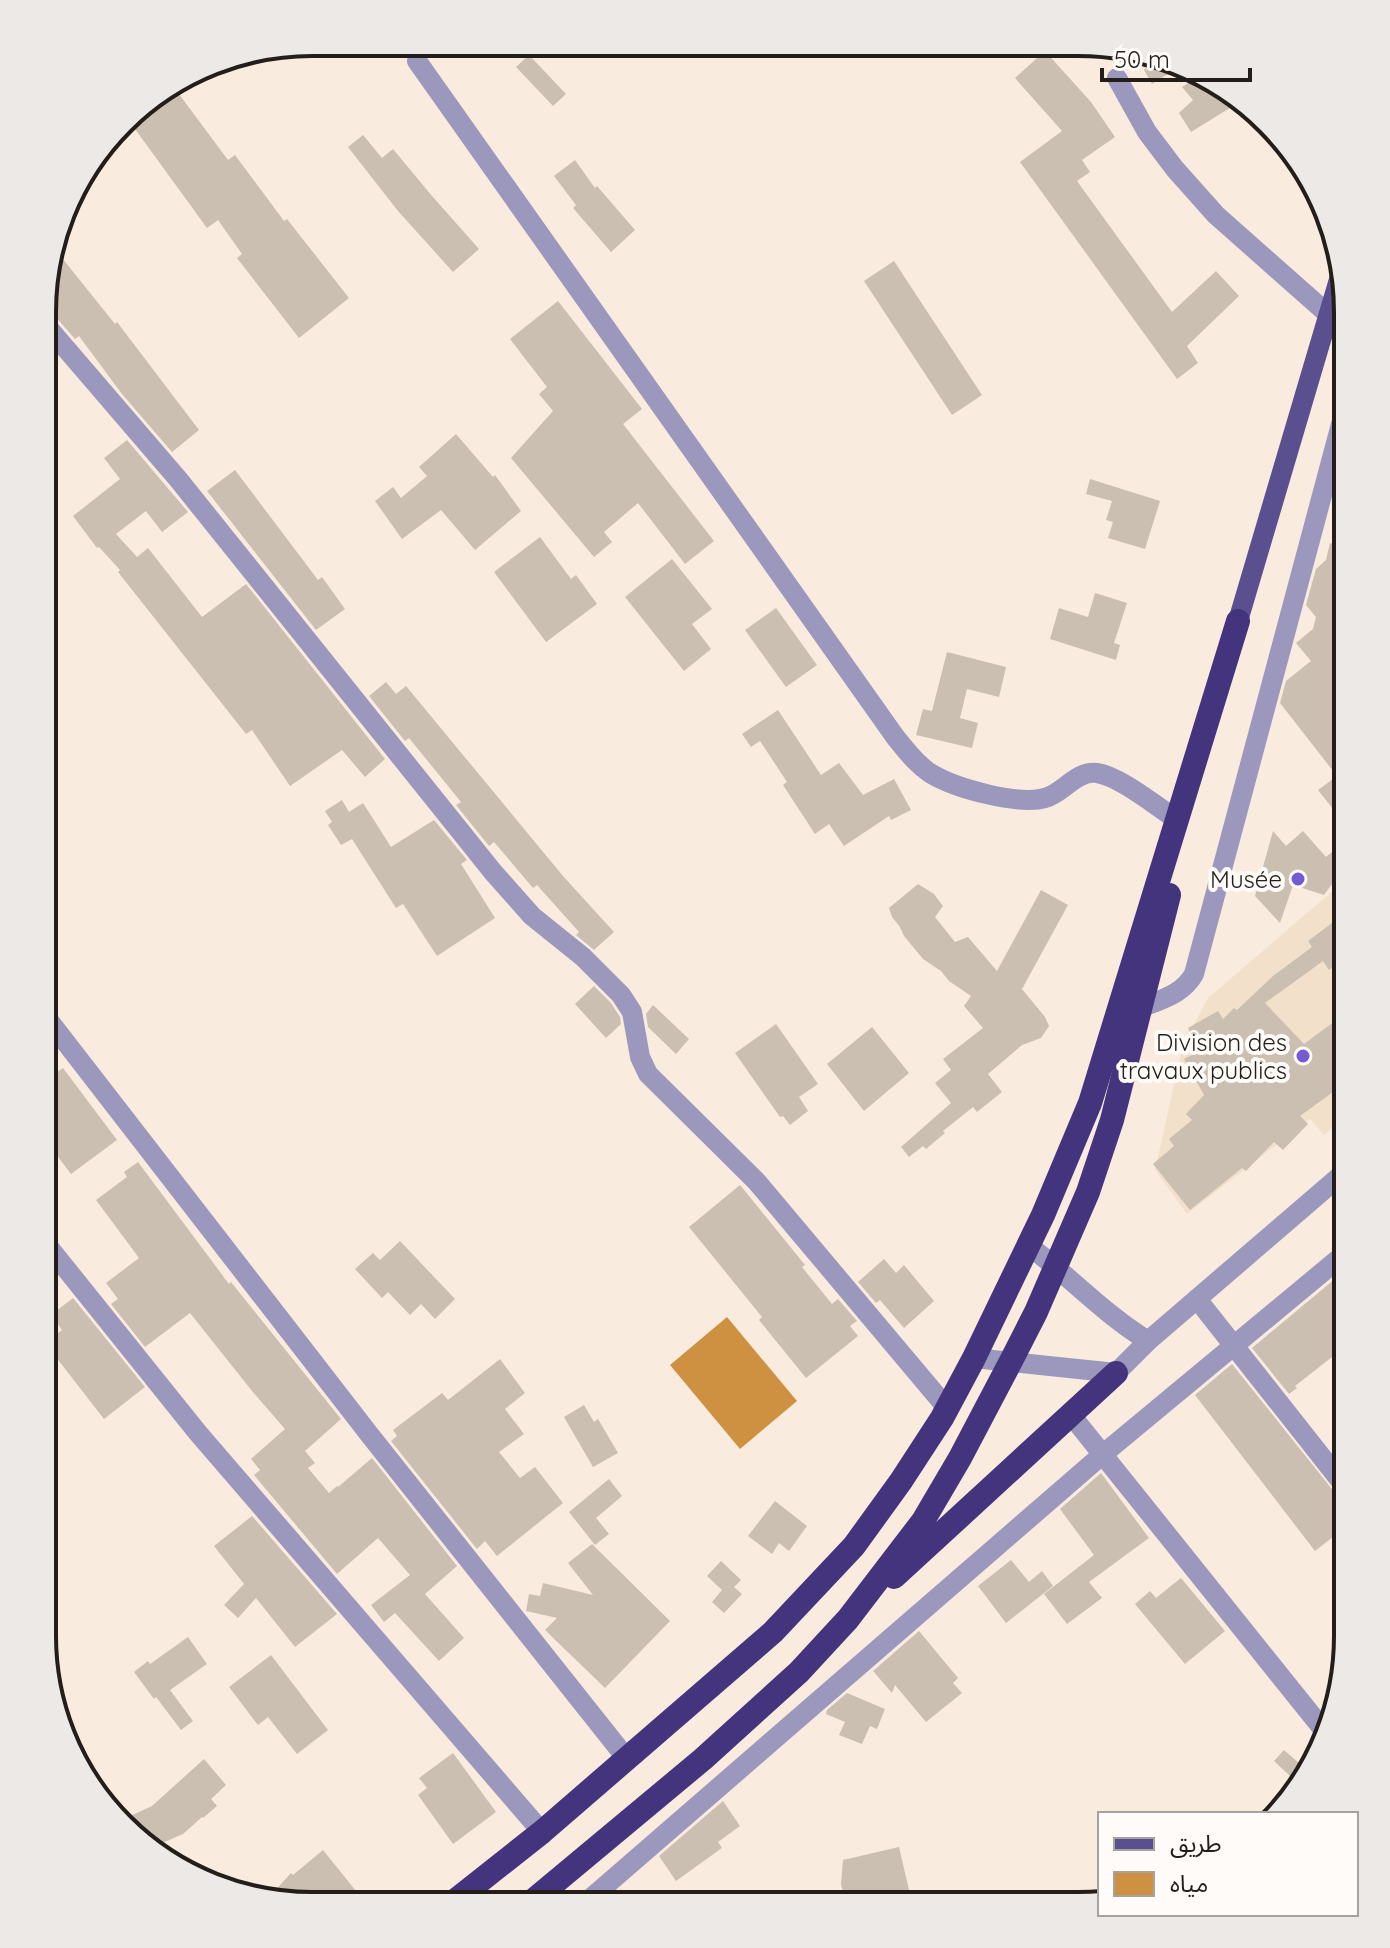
<svg xmlns="http://www.w3.org/2000/svg" width="1390" height="1948" font-family="Quicksand,'Noto Sans Arabic',sans-serif">
	<style>
		.built { fill: #f2e0cb }
		.water { fill: #ce9142 }
		.building { fill: #cbbfb1 }
		.lines { fill: none; stroke-linecap: round; stroke-linejoin: round }
		.minor { stroke: #9c98bd; stroke-width: 20 }
		.major { stroke: #5a4f8f; stroke-width: 20 }
		.highway { stroke: #44347e; stroke-width: 24 }
		.poi-dot { fill: #755ad4; stroke: #fefbf8; stroke-width: 3 }
		.labels { text-anchor: middle; dominant-baseline: central; stroke-width: 8; stroke-linejoin: round; paint-order: stroke }
		.poi-label { font-size: 24px; fill: #231e19; stroke: #fefbf8; text-anchor: end }
		.rim { fill: none; stroke: #231e19; stroke-width: 4 }
	</style>
	<rect width="100%" height="100%" fill="#f9ecde"/>
	<!-- built -->
	<polygon class="built" points="1348,878 1348,1114 1324,1135 1310,1119 1187,1214 1155,1170 1183,1045 1208,998"/>
	<!-- water -->
	<polygon class="water" points="727,1317 797,1401 740,1449 670,1365"/>
	<!-- building -->
	<g class="building">
		<polygon points="1045,51 1091,102 1115,137 1082,160 1090,172 1077,181 1172,312 1216,271 1239,296 1187,346 1198,363 1177,379 1020,162 1062,131 1015,78"/>
		<polygon points="529,55 566,94 553,106 516,67"/>
		<polygon points="1156,62 1162,64 1168,74 1152,84 1144,70"/>
		<polygon points="1196,78 1233,94 1238,103 1191,132 1179,113 1193,100 1182,87"/>
		<polygon points="173,86 228,160 235,155 284,221 287,219 349,298 299,338 237,258 242,254 218,220 207,228 127,118 134,109"/>
		<polygon points="363,135 382,158 393,149 432,196 479,249 453,272 398,211 348,147"/>
		<polygon points="575,160 595,188 597,186 635,230 611,252 573,208 576,205 554,176"/>
		<polygon points="54,248 115,324 117,322 199,430 172,452 122,394 79,336 75,339 54,315 44,310 44,276"/>
		<polygon points="894,261 982,395 952,415 864,281"/>
		<polygon points="558,301 642,409 623,424 714,541 685,564 638,503 604,532 612,542 594,557 511,458 553,411 539,394 547,387 510,339"/>
		<polygon points="456,434 493,477 495,475 521,511 475,550 441,510 402,539 375,501 393,487 401,498 427,476 419,467"/>
		<polygon points="127,440 188,512 162,532 146,511 116,534 137,557 148,548 202,617 246,584 385,759 365,777 342,750 290,786 252,730 246,734 118,572 120,570 99,547 97,548 73,516 120,479 104,458"/>
		<polygon points="235,470 318,580 322,577 345,609 316,630 207,491"/>
		<polygon points="1090,479 1160,501 1145,549 1108,538 1113,522 1106,520 1112,501 1086,494"/>
		<polygon points="540,537 571,579 576,575 597,604 546,642 494,572"/>
		<polygon points="1330,543 1340,546 1348,556 1348,828 1318,790 1337,776 1280,703 1286,681 1311,661 1296,643 1313,629 1316,617 1306,605 1316,569 1326,560"/>
		<polygon points="672,559 712,609 692,624 711,649 684,671 625,597"/>
		<polygon points="1095,593 1127,603 1114,643 1120,645 1116,660 1050,639 1059,608 1088,617"/>
		<polygon points="776,608 817,665 786,687 745,630"/>
		<polygon points="947,652 1006,667 999,697 967,689 960,718 978,723 972,748 916,735 923,709 932,711"/>
		<polygon points="386,682 396,694 406,686 563,876 614,932 594,950 576,935 579,932 537,885 533,888 494,842 489,846 456,805 461,802 409,738 405,741 369,696"/>
		<polygon points="778,710 821,775 839,763 863,795 894,779 911,810 891,820 889,816 844,846 829,824 815,834 783,785 787,782 760,741 751,747 742,734"/>
		<polygon points="342,800 349,812 363,803 391,847 434,820 467,860 461,864 495,918 437,956 403,904 396,908 352,839 341,845 328,825 332,822 325,811"/>
		<polygon points="1273,831 1286,846 1303,831 1326,857 1348,839 1348,862 1324,895 1293,885 1280,923 1255,896"/>
		<polygon points="918,884 934,894 943,906 935,917 955,942 968,937 997,971 1041,890 1068,905 1022,989 1045,1017 1049,1026 1041,1038 1022,1045 988,1074 1002,1092 977,1112 973,1107 943,1131 945,1133 926,1149 923,1146 909,1157 901,1147 951,1103 935,1083 951,1070 943,1059 983,1028 964,1006 971,996 949,981 941,971 923,959 904,936 900,927 892,917 889,908"/>
		<polygon points="1348,911 1348,956 1329,970 1323,961 1265,1003 1304,1044 1339,1018 1348,1029 1348,1081 1300,1116 1308,1124 1283,1150 1274,1142 1246,1171 1242,1168 1190,1210 1153,1164 1174,1146 1169,1139 1192,1120 1186,1114 1204,1095 1184,1059 1192,1055 1185,1042 1193,1038 1188,1028 1218,1011 1223,1019 1234,1008 1237,1010 1273,976 1312,947 1308,941"/>
		<polygon points="594,986 611,1003 620,1017 621,1024 606,1038 575,1004"/>
		<polygon points="653,1005 689,1039 676,1054 648,1027 646,1014"/>
		<polygon points="776,1024 818,1084 799,1097 808,1111 790,1125 783,1116 780,1117 735,1053"/>
		<polygon points="872,1027 909,1073 864,1111 827,1064"/>
		<polygon points="43,1059 54,1074 63,1068 117,1140 71,1174 43,1137"/>
		<polygon points="138,1162 229,1284 231,1282 341,1419 305,1451 315,1463 308,1468 329,1493 337,1486 338,1487 372,1458 457,1566 425,1594 464,1638 439,1661 395,1613 384,1622 371,1605 410,1575 378,1538 337,1574 254,1475 260,1470 251,1459 285,1429 252,1391 190,1313 145,1347 111,1304 118,1299 106,1283 139,1258 96,1200 127,1177 124,1172"/>
		<polygon points="740,1185 805,1265 802,1267 832,1304 838,1299 857,1321 850,1326 858,1336 806,1378 759,1320 762,1317 689,1227"/>
		<polygon points="400,1241 455,1299 435,1319 421,1304 410,1315 388,1292 382,1298 355,1269 373,1253 380,1260"/>
		<polygon points="884,1259 896,1273 904,1265 934,1301 904,1328 880,1300 876,1303 858,1282"/>
		<polygon points="1348,1268 1348,1376 1332,1357 1295,1386 1297,1388 1289,1394 1252,1348"/>
		<polygon points="73,1298 145,1387 104,1419 45,1343 62,1330 51,1315"/>
		<polygon points="500,1359 525,1393 505,1409 524,1434 499,1452 520,1478 535,1467 563,1503 497,1556 485,1541 477,1549 391,1441 397,1436 393,1430 442,1393 448,1400"/>
		<polygon points="1232,1364 1347,1508 1347,1526 1315,1551 1195,1395"/>
		<polygon points="584,1405 594,1422 598,1419 618,1453 593,1467 564,1417"/>
		<polygon points="1101,1473 1149,1538 1089,1582 1102,1598 1067,1624 1044,1594 1094,1555 1060,1509"/>
		<polygon points="609,1479 622,1496 596,1518 609,1534 595,1545 569,1512"/>
		<polygon points="775,1501 807,1526 789,1551 779,1543 772,1554 748,1536"/>
		<polygon points="252,1516 337,1614 295,1647 256,1598 238,1618 224,1605 244,1584 214,1546"/>
		<polygon points="592,1544 670,1621 605,1688 545,1630 557,1618 526,1611 529,1594 540,1596 543,1583 593,1595 568,1563"/>
		<polygon points="1011,1560 1029,1582 1042,1571 1053,1586 1006,1623 978,1586"/>
		<polygon points="721,1561 741,1580 734,1587 742,1594 724,1613 712,1602 722,1590 707,1576"/>
		<polygon points="1181,1578 1225,1631 1185,1664 1135,1604 1150,1591 1156,1598"/>
		<polygon points="919,1631 958,1678 953,1683 962,1693 926,1722 895,1685 892,1693 873,1671"/>
		<polygon points="188,1637 207,1664 170,1690 193,1721 181,1730 156,1697 154,1699 134,1672 148,1661 150,1664"/>
		<polygon points="271,1655 328,1730 297,1754 268,1717 258,1725 229,1687"/>
		<polygon points="847,1693 885,1709 877,1729 870,1726 862,1744 839,1735 845,1722 826,1714 827,1710"/>
		<polygon points="1284,1750 1300,1764 1290,1776 1274,1761"/>
		<polygon points="453,1753 496,1812 453,1844 418,1795 427,1788 419,1778"/>
		<polygon points="204,1759 226,1785 211,1799 217,1806 203,1818 202,1817 183,1834 151,1848 137,1833 130,1816 152,1806"/>
		<polygon points="723,1801 740,1826 718,1842 722,1848 676,1881 659,1856"/>
		<polygon points="899,1847 909,1890 952,1894 952,1906 846,1905 841,1884 843,1860"/>
		<polygon points="323,1850 356,1891 340,1904 285,1904 273,1893 291,1873 293,1875"/>
	</g>
	<g class="lines">
		<!-- minor -->
		<g class="minor">
			<path d="M417,61l479,677c11,13 20,26 34,35 24,15 91,34 118,24 18,-7 28,-26 49,-24 22,3 59,33 79,46"/>
			<polyline points="1117,78 1147,132 1175,169 1216,215 1329,315"/>
			<polyline points="44,323 178,479 493,872 532,916 583,957 621,995 632,1012 640,1057 648,1074 757,1182 947,1408"/>
			<path d="M1141,1008c21,-9 42,-14 53,-34l154,-576"/>
			<polyline points="43,1013 369,1434 627,1759"/>
			<polyline points="43,1240 198,1433 542,1832"/>
			<path d="M1028,1245c41,31 76,69 120,96"/>
			<polyline points="1197,1299 1347,1489"/>
			<polyline points="974,1358 1116,1373 1148,1341 1348,1169"/>
			<polyline points="1071,1415 1322,1728"/>
			<polyline points="583,1905 1102,1455 1348,1251"/>
		</g>
		<!-- major -->
		<polyline class="major" points="1238,621 1340,276"/>
		<!-- highway -->
		<g class="highway">
			<polyline points="894,1577 1116,1373"/>
			<polyline points="451,1904 542,1832 773,1632 854,1546 901,1481 942,1418 974,1358 1043,1215 1090,1103 1238,621"/>
			<polyline points="529,1904 703,1759 799,1672 848,1619 923,1521 960,1458 1011,1361 1036,1312 1088,1192 1112,1120 1169,895"/>
		</g>
	</g>
	<!-- markers -->
	<g class="poi-dot">
		<circle cx="1298" cy="879" r="8"/>
		<circle cx="1303" cy="1056" r="8"/>
	</g>
	<g class="labels">
		<!-- poi labels -->
		<g class="poi-label">
			<text x="1282" y="879">Musée</text>
			<text x="1287" y="1042">Division des<tspan x="1287" dy="28">travaux publics</tspan></text>
		</g>
	</g>
	<!-- crop -->
	<path d="M0 0H1390V1948H0ZM312 56H1078A256 256 0 0 1 1334 312V1636A256 256 0 0 1 1078 1892H312A256 256 0 0 1 56 1636V312A256 256 0 0 1 312 56Z" fill="#ece9e6" fill-rule="evenodd"/>
	<path class="rim" d="M312 56H1078A256 256 0 0 1 1334 312V1636A256 256 0 0 1 1078 1892H312A256 256 0 0 1 56 1636V312A256 256 0 0 1 312 56Z"/>
	<!-- legend -->
	<rect x="1098" y="1812" width="260" height="104" fill="#fefbf8" stroke="#a6a39f" stroke-width="2"/>
	<rect x="1114" y="1838" width="40" height="12" fill="#5a4f8f" stroke="#a6a39f" stroke-width="2"/>
	<text x="1170" y="1852" font-size="24" fill="#231e19">طريق</text>
	<rect x="1114" y="1872" width="40" height="24" fill="#ce9142" stroke="#a6a39f" stroke-width="2"/>
	<text x="1170" y="1892" font-size="24" fill="#231e19">مياه</text>
	<!-- scale -->
	<path d="M1102 68v12h148v-12" fill="none" stroke="#231e19" stroke-width="4"/>
	<text x="1114" y="68" font-size="24" fill="#231e19" stroke="#fefbf8" stroke-width="6" paint-order="stroke">50 m</text>
</svg>
